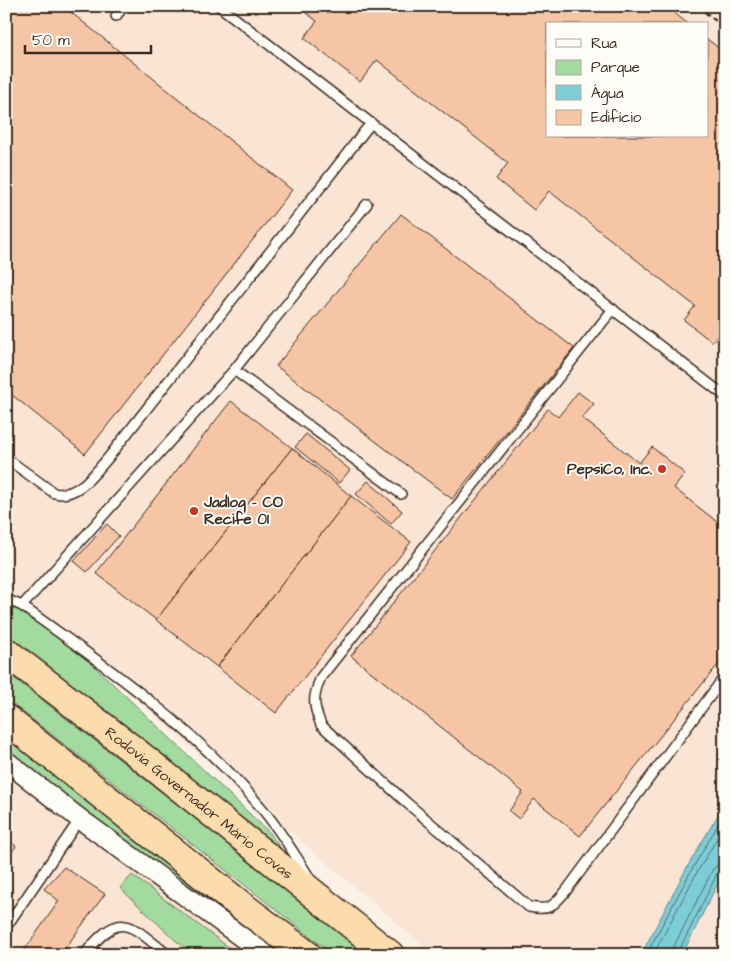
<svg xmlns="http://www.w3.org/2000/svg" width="731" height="961" font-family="'Architects Daughter',sans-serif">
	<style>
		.built { fill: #fae4d3; fill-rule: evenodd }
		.green { fill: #a2da9f; stroke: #6e825e }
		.water { fill: #7dcdd8; stroke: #638c8e }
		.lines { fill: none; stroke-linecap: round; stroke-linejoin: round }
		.shore { stroke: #556b68; stroke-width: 1 }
		.building { fill: #f6c5a5; stroke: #3b2a1e }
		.lane-casing { stroke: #3b2a1e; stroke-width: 12 }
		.street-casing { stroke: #3b2a1e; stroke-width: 22 }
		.highway-casing { stroke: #3b2a1e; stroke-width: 31 }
		.path { stroke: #3b2a1e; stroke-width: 3; stroke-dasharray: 5 4; stroke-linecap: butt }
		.lane { stroke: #fdfcf7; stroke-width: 9 }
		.street { stroke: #fdfcf7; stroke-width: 19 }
		.highway { stroke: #fcdcac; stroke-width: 28 }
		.poi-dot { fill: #c8321e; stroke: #fdfcf7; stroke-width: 2 }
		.labels { text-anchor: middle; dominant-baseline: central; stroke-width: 4; stroke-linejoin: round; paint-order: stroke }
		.poi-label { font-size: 15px; font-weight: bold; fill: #3b2a1e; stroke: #fdfcf7; text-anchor: end }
		.street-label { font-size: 15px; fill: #3b2a1e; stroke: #fdfcf7 }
	</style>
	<rect width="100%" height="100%" fill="#fcf1e7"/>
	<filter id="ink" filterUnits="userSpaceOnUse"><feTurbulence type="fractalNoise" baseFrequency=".02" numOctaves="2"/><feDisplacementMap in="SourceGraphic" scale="10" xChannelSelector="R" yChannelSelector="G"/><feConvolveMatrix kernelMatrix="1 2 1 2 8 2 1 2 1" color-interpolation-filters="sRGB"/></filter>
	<g filter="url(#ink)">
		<!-- built -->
		<g class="built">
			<path d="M6,6h719v949h-291l-428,-367zM547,24h160v112h-160z"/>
			<polygon points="6,771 248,955 6,955"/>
		</g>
		<!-- green -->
		<g class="green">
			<polygon points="6,604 55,629 270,833 304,882 6,646"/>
			<polygon points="6,672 373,955 334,955 6,699"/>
			<polygon points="6,726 297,955 263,955 6,756"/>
			<polygon points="132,875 239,955 195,955 175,940 120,888"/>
		</g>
		<!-- water -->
		<polygon class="water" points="725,803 725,869 682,955 641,955 686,869"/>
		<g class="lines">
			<!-- shore -->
			<g class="shore">
				<polyline points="646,955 691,871 725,813"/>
				<polyline points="653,955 696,874 725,825"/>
				<polyline points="672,955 673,948 713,869 718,864 725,862"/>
				<polyline points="678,955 679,951 718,872 725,869"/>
			</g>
		</g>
		<!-- building -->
		<g class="building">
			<polygon points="6,6 63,6 292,190 85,454 6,390"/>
			<polygon points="297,6 666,6 688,24 547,24 547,136 707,136 707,39 725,53 725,327 712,342 684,320 695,306 549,191 534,210 496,179 508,163 377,60 360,82 304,38 317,21"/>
			<polygon points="401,214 574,348 452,499 276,366"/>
			<polygon points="578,392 594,404 582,418 639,463 652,447 685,474 674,488 725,528 725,656 580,836 534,799 519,819 509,811 523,792 351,656 548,409 558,417"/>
			<polygon points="231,401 292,448 156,620 96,573"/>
			<polygon points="306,434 350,470 339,483 295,447"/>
			<polygon points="292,448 351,496 217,667 156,620"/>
			<polygon points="368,481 402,511 391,524 356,494"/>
			<polygon points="351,496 411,542 276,713 217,667"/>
			<polygon points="107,524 119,536 87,572 74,561"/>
			<polygon points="6,838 16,846 6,861"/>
			<polygon points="64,867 105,894 60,955 21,955 59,901 44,889"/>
		</g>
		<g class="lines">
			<!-- lane casing -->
			<g class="lane-casing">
				<g id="lane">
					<polyline points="219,6 725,396"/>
					<polyline points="116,16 124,6"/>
					<path d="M613,309l-292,368c-9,21 -8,28 0,48l86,78 122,104c21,4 23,0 37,-16l159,-215"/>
					<polyline points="234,370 401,494"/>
					<path d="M6,458l48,35c23,6 41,-20 54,-35l263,-335"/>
					<path d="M6,599l16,7c83,59 171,121 237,199 19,22 35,48 50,72"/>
					<polyline points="22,606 234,370 367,204"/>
					<polyline points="6,927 80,819"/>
					<path d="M84,955c37,-46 44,-32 84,0"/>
				</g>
			</g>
			<!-- street casing -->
			<g class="street-casing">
				<polyline id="street" points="6,761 80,819 266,955"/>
			</g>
			<!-- highway casing -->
			<g class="highway-casing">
				<g id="highway">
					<path id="s1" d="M6,652l131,101 253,202"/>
					<polyline points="6,719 238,903 307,955"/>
				</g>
			</g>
			<!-- path -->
			<polyline class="path" points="698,6 725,28"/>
			<!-- lane -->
			<use href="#lane" class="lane"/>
			<!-- street -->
			<use href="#street" class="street"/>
			<!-- highway -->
			<use href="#highway" class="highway"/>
		</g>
	</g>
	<!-- markers -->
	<g class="poi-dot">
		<circle cx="662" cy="469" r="5"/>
		<circle cx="194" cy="511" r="5"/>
	</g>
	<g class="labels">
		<!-- poi labels -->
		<g class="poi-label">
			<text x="652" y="469">PepsiCo, Inc.</text>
			<text x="204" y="502" text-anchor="start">Jadlog - CO<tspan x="204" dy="17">Recife 01</tspan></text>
		</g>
		<!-- street labels -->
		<g class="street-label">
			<text stroke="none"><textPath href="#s1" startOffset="245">Rodovia Governador Mário Covas</textPath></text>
		</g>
	</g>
	<!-- margin -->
	<rect width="731" height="961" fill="none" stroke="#fdfcf7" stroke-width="25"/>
	<rect x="12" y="12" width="706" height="936" fill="none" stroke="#3b2a1e" stroke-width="2" filter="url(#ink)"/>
	<!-- legend -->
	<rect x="546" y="22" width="162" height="115" fill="#fdfcf7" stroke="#afa8a0"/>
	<rect x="556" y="39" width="25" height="8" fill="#fdfcf7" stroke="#afa8a0"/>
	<text x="591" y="48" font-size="15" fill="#3b2a1e">Rua</text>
	<rect x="556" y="60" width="25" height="15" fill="#a2da9f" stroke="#afa8a0"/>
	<text x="591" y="72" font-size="15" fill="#3b2a1e">Parque</text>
	<rect x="556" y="85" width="25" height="15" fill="#7dcdd8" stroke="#afa8a0"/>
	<text x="591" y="98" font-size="15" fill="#3b2a1e">Água</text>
	<rect x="556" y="110" width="25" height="15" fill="#f6c5a5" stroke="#afa8a0"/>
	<text x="591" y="122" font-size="15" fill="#3b2a1e">Edifício</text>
	<!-- scale -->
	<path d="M25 45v8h126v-8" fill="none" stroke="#3b2a1e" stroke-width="2.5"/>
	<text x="32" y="45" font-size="15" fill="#3b2a1e" stroke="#fdfcf7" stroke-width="4" paint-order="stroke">50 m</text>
</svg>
